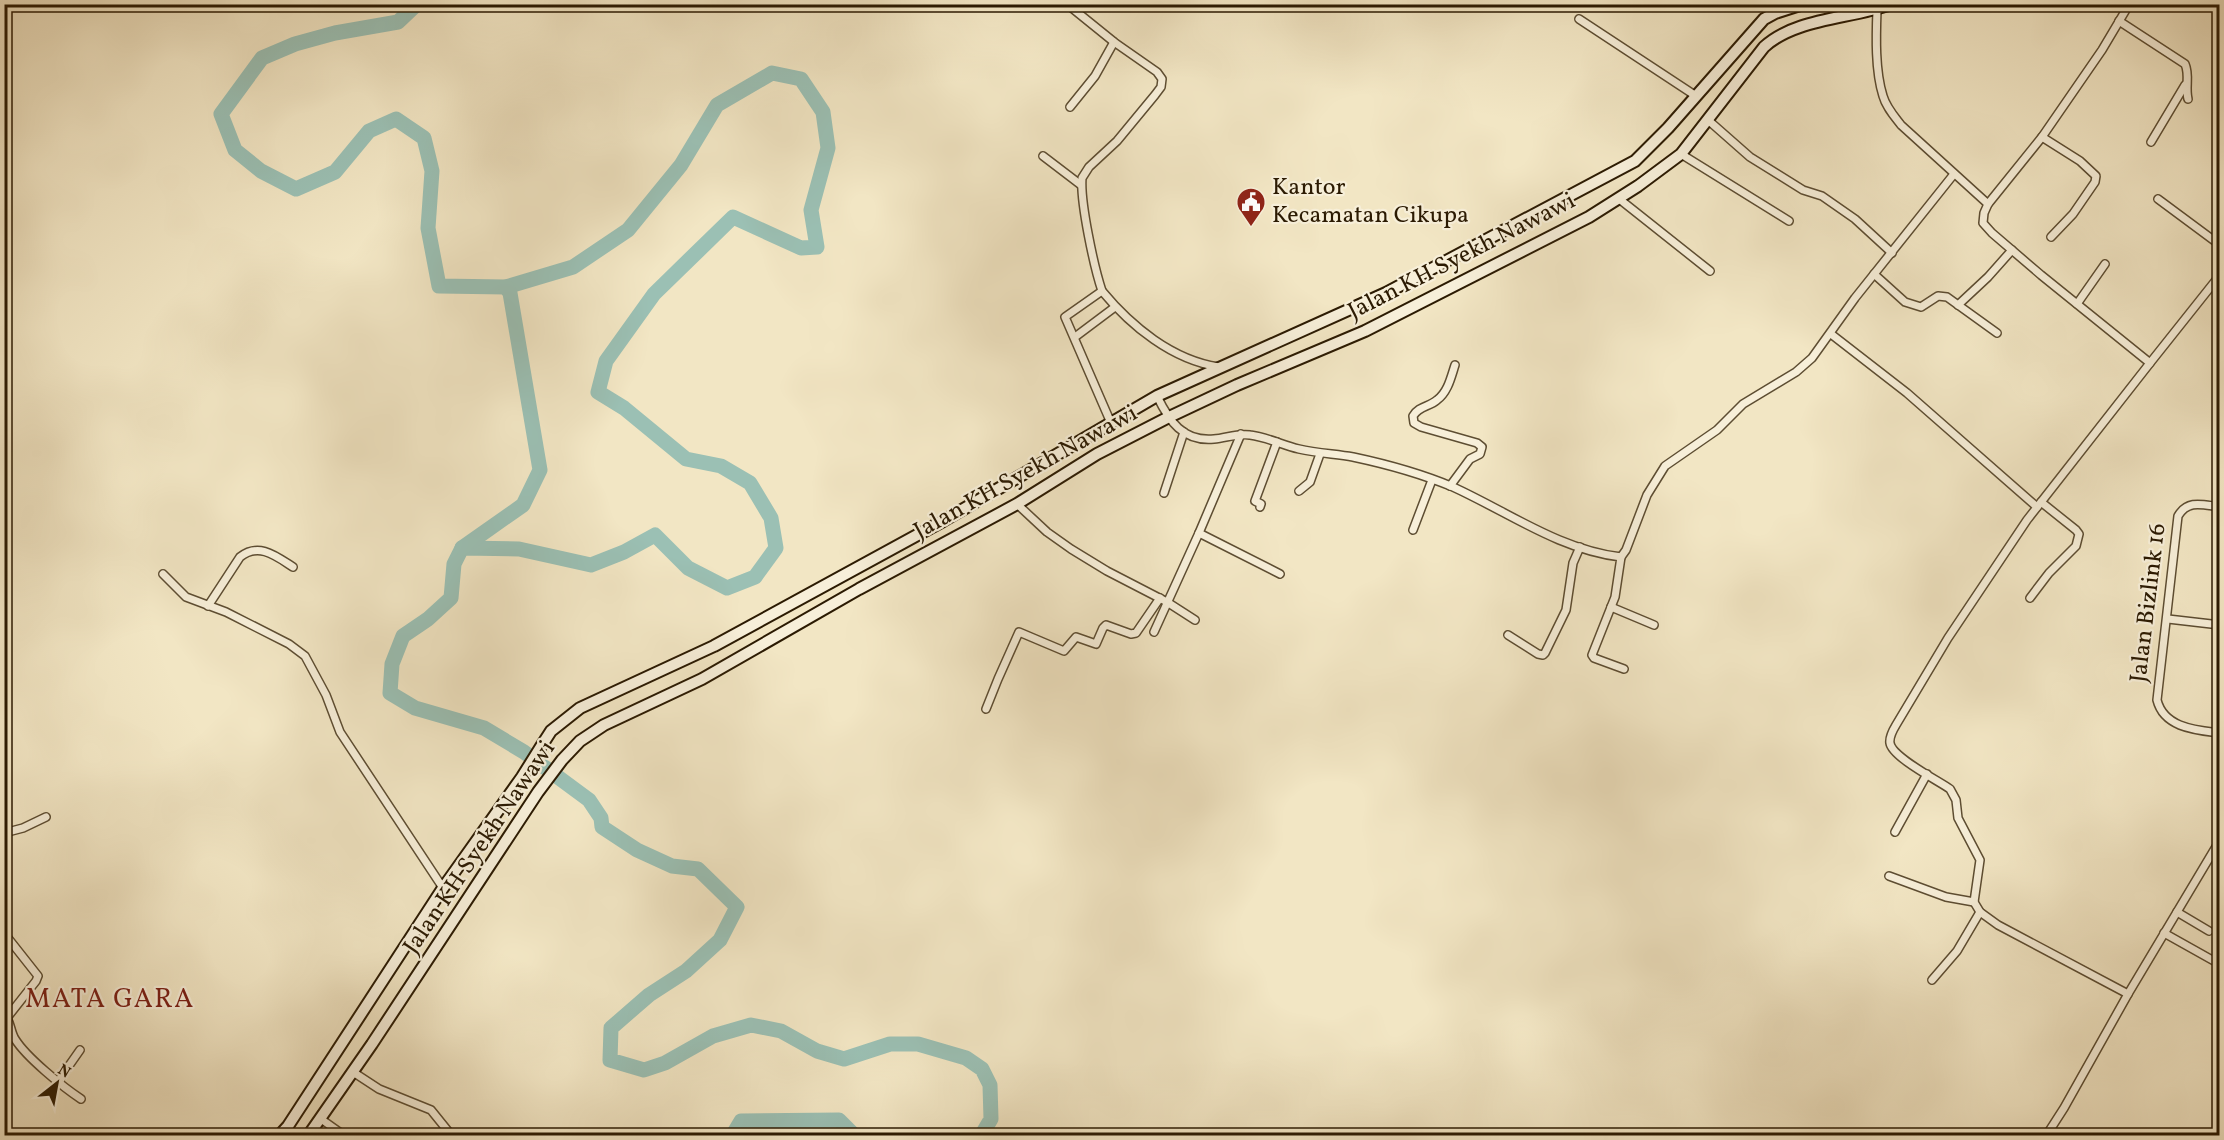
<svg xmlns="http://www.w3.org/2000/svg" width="2224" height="1140" font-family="Vollkorn,serif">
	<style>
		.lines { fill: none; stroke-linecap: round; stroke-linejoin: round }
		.river { stroke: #9bc0b4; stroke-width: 15 }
		.minor-casing { stroke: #5d4d32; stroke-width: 10 }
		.secondary-casing { stroke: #2b1a02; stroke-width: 14 }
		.minor { stroke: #f7efd9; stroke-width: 7 }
		.secondary { stroke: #f7efd9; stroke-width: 10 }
		.labels { text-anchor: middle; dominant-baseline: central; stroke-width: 4.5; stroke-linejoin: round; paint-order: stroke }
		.poi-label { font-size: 24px; fill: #2b1a02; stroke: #f7efd9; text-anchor: start }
		.street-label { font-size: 24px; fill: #2b1a02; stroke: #f7efd9 }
		.quarter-label { font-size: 27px; letter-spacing: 1.5px; fill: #7a1f14; stroke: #f7efd9 }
	</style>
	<rect width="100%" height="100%" fill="#f2e6c4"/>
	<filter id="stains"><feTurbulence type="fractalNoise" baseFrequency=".00333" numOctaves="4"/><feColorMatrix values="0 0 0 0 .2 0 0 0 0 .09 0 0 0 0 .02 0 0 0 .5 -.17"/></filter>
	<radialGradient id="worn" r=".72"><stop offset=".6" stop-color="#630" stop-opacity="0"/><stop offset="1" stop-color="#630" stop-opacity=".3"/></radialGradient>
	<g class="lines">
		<!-- river -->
		<g class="river">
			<polyline points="417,4 398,22 335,33 295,44 262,58 221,114 235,150 261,171 296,189 335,172 369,131 396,119 424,138 432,171 428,228 439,286 506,287 573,267 628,230 681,165 717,105 772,73 801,79 823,112 828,148 811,210 817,247 801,248 733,217 654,294 606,361 598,392 624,408 686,459 721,466 750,483 771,518 776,548 755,577 727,588 688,568 655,535 624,552 591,565 519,549 462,548 454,564 451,598 428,619 403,636 392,664 390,693 415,708 484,728 524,752 589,800 601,818 602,827 637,850 672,866 698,869 737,907 720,940 686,971 649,995 611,1028 610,1060 644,1070 665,1063 713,1036 751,1025 781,1031 817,1051 844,1059 890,1044 918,1044 966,1058 982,1069 990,1085 991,1119 981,1136"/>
			<polyline points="462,548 523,505 540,470 510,293 506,287"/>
			<polyline points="732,1136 741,1121 839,1120 855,1136"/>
		</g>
		<!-- minor casing -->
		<g class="minor-casing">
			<g id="minor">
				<path d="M1067,4l47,38 43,30 5,7 -1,8 -6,8 -38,46 -28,26 -7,11c-2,24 12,89 20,113l-37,26 46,106"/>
				<path d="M1877,10c-1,26 -2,61 6,86 3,11 11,20 18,29l87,79"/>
				<polyline points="1579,19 1696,96"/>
				<path d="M2119,21l66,43c5,11 0,23 3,35"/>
				<polyline points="1070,107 1095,76 1114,42"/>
				<polyline points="1708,120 1750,157 1803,190 1822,196 1855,219 1892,253"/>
				<polyline points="2042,137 2080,161 2096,176 2095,182 2073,214 2051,237"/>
				<polyline points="2151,142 2185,85"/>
				<polyline points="1681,154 1789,221"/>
				<polyline points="1043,156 1081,185"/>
				<polyline points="1618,198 1710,271"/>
				<polyline points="2158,199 2220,245"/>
				<polyline points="1874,274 1905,302 1921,307 1938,296 1947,297 1997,333"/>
				<path d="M1102,291c29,35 70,69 117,76"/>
				<polyline points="2077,304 2105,264"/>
				<polyline points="1958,305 1988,277 2012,250"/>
				<polyline points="1831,334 1907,393 2037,507"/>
				<polyline points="1075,337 1115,307"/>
				<polyline points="2150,363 2220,275"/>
				<path d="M1157,396c12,25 26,46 57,43 12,-1 24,-6 36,-4 17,2 32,10 49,14 18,4 36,5 54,8 33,7 69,17 100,30 55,25 107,63 168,70l-6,40 -23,58 2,3 30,11"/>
				<path d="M1450,486l20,-27 10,-5 2,-7 -5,-4 -56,-16 -7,-4 -1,-7c6,-10 16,-9 24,-16 11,-8 14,-23 18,-35"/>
				<polyline points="1299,491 1310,482 1320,454"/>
				<polyline points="1164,493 1184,432"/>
				<polyline points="1017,504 1047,532 1071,549 1107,571 1167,602 1195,620"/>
				<polyline points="1260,507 1261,504 1255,501 1277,442"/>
				<path d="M2220,507c-17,-2 -32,-8 -42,9l-21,184c7,28 39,30 63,33"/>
				<polyline points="1413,530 1432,480"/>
				<polyline points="1199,533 1280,574"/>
				<polyline points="1621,557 1626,550 1647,495 1665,466 1717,430 1743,404 1796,372 1812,358 1855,298 1954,174"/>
				<polyline points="163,574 186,597 226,612 289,644 305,656 326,695 340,732 443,888"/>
				<polyline points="2030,598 2049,573 2076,546 2079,534 2076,530 2041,502"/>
				<path d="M208,606l32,-49c19,-15 36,-1 53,10"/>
				<polyline points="1611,607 1654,625"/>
				<polyline points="2168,619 2220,625"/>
				<polyline points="1154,632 1199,533 1241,434"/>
				<polyline points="1508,635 1538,654 1543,655 1545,653 1566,610 1573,563 1580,547"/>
				<polyline points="986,709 998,679 1019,632 1064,651 1076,637 1096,644 1103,628 1106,625 1131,634 1136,633 1160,598"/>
				<polyline points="1895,832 1927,774"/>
				<polyline points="4,833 23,828 46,817"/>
				<polyline points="1889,876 1946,897 1974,902"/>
				<polyline points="2177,912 2209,931"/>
				<polyline points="4,933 38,976 36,981 6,1019"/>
				<polyline points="2164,933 2214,961"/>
				<polyline points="1932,980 1957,951 1980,912"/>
				<polyline points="2128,994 2220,840"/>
				<path d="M4,1014c7,7 6,17 11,25 11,18 48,48 66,60"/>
				<polyline points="353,1072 379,1089 431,1110 452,1136"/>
				<polyline points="59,1080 80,1050"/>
				<polyline points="321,1119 345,1136"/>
				<path d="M2046,1136l18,-28 64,-114 -130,-69 -18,-13 -6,-10 6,-42 -22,-42 -2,-18 -6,-11c-13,-9 -58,-32 -60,-46 -1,-6 3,-13 6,-18l52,-87 79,-118 123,-157 -109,-88 -49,-42 -9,-10 1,-10 4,-9 54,-67 60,-87 25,-42 -5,-4"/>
			</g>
		</g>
		<!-- secondary casing -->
		<g class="secondary-casing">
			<g id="secondary">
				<polyline points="279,1136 288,1126 443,888 522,777 542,745 551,731 580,708 714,646 943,521 1157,396 1386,293 1635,161 1668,128 1764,19 1775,13 1803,4"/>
				<path d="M308,1136l64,-92 166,-252 24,-32 18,-19 24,-16 98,-46 157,-90 158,-85 80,-50 70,-36 70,-33 128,-54 224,-114 49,-31 43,-32 83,-107c31,-29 87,-28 127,-43"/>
			</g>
		</g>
		<!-- minor -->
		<use href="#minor" class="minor"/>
		<!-- secondary -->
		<use href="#secondary" class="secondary"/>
	</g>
	<!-- icons -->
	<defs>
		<g id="civic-pin" transform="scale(1.5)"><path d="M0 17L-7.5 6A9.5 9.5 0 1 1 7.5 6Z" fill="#8f2418" stroke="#f7efd9"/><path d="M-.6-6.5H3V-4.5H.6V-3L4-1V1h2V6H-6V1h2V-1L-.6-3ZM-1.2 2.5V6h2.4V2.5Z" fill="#fff"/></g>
	</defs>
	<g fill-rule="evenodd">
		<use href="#civic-pin" x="1251" y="202"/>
	</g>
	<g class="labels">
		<!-- poi labels -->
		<g class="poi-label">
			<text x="1272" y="188">Kantor<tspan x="1272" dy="28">Kecamatan Cikupa</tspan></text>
		</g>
		<!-- street labels -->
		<g class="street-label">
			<text transform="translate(1462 257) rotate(-27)">Jalan KH Syekh Nawawi</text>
			<text transform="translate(1026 473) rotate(-29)">Jalan KH Syekh Nawawi</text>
			<text transform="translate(2149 603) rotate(-83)">Jalan Bizlink 16</text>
			<text transform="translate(480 848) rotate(-56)">Jalan KH Syekh Nawawi</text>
		</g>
		<!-- quarter labels -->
		<g class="quarter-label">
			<text x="110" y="1000">MATA GARA</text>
		</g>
	</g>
	<!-- margin -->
	<rect width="2224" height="1140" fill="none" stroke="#f2e6c4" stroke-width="24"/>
	<rect x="6" y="6" width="2212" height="1128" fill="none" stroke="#2b1a02" stroke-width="3"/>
	<rect x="12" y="12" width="2200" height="1116" fill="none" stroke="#2b1a02" stroke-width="1.5"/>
	<!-- north arrow -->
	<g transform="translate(57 1083) rotate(31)" stroke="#f7efd9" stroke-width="4.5" paint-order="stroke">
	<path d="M0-4.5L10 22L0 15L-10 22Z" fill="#2b1a02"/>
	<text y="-9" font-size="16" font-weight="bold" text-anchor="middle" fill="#2b1a02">N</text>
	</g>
	<rect width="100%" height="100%" filter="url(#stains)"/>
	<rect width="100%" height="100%" fill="url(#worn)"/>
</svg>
